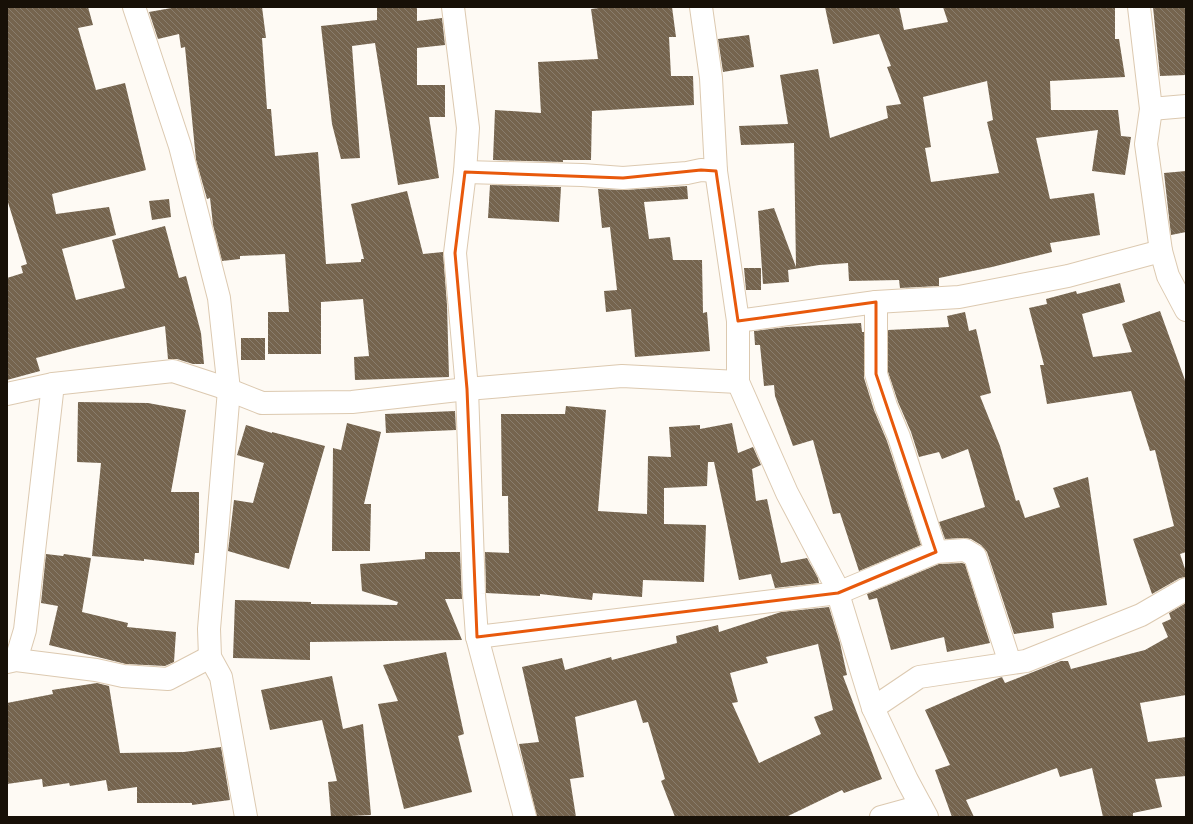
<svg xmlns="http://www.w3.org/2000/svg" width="1193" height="824" font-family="Commissioner,sans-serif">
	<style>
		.building { fill: url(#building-back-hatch); fill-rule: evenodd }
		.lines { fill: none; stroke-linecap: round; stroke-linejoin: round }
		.minor-casing { stroke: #dcc9b0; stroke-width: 24 }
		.minor { stroke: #fff; stroke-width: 22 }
		.marked { fill: none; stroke: #e8590c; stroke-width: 3; stroke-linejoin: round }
	</style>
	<defs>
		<pattern id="building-back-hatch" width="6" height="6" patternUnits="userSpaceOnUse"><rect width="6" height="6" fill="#75644e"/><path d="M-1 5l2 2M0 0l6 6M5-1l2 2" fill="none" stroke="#897d6d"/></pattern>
	</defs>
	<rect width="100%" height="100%" fill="#fefaf4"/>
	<!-- building -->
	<g class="building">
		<polygon points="7,7 88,7 93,25 78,28 96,90 125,83 146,170 52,194 56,214 109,207 116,235 62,249 76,300 125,288 112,240 165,226 179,278 186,276 201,333 204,364 193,364 177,359 168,359 165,326 78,347 36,358 40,371 7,380 7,278 23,273 21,266 27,264 7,199"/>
		<polygon points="177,7 262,7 266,38 262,38 267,109 271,109 275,156 318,152 326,264 361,262 361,259 364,259 351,204 407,191 423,254 443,252 447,305 449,377 355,380 354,357 369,356 363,299 321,302 321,354 268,354 268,312 289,312 285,254 240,256 240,259 222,261 213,225 210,198 207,199 196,160 185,47 181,48 179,34 158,39 149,12"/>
		<polygon points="377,7 417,7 417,21 442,18 445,45 417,48 417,85 445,85 445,117 429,117 439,178 398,185 375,43 352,46 360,158 341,159 332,124 321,26 377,20"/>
		<polygon points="607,7 672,7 676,37 669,37 671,76 693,76 694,105 592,111 591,160 563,160 563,162 493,160 495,110 541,113 538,62 598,59 591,9"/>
		<path d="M825,7h74l5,23 44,-8 -5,-15h172v32h4l6,38 -75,4 1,29h67l3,26 10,1 -6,38 -33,-4 6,-41 -62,8 14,61 44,-6 6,42 -50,8 2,9 -60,15 -53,11v8l-39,2 -1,-8 -50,1 -1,-18 -29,2 -31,5 1,12 -26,2 -5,-73 16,-3 22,59 -2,-124 -53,2 -2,-19 49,-2 -8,-49 38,-6 12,69 58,-20 -2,-12 15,-2 -14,-37 4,-1 -12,-32 -46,10zM987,81l6,39 -6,2 12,51 -68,9 -6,-34 6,-1 -8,-50z"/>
		<polygon points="1153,7 1186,7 1186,75 1160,76"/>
		<polygon points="749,35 754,67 723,72 718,39"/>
		<polygon points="1186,171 1186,232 1171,235 1164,173"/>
		<polygon points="490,185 561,187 559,222 488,218"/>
		<polygon points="687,186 688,199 644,202 649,239 670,237 673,260 702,260 703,313 707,312 710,351 635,357 631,309 606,312 604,291 617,290 610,227 602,228 598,189 624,190"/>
		<polygon points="169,199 171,217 152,220 149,201"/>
		<polygon points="744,268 761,268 761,290 746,290"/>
		<polygon points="1120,283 1125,302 1082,314 1093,357 1132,352 1122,324 1160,311 1186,383 1186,552 1180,554 1186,572 1186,577 1180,578 1152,594 1133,539 1174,526 1155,450 1150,451 1131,391 1047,404 1040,365 1044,365 1029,308 1047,304 1046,299 1076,291 1077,294"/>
		<polygon points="965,312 969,331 976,329 991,393 980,396 1000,446 1016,501 1019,500 1025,518 1060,507 1053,488 1088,477 1107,605 1052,613 1054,628 1014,634 987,552 981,545 971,539 964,538 945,539 939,522 985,507 968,449 942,459 939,452 919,457 911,432 898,402 888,372 888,330 949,327 947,316"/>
		<polygon points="861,323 862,332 864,332 864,378 874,410 887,441 921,545 859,571 840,513 833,514 813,440 793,446 775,396 774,385 764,386 760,345 755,345 754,331 786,327"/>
		<rect x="241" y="338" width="24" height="22"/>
		<polygon points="78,402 148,403 186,410 171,492 199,492 199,553 195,553 194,565 144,559 144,561 92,556 101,463 77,462"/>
		<polygon points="566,406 606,410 598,511 647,514 648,456 671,457 669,427 700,425 700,429 732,423 738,453 753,447 761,465 752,469 756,501 767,499 781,563 807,558 818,578 819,583 775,588 771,574 739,580 714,462 708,462 707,486 664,488 664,524 706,525 704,582 643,580 642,597 593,593 592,600 540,594 540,596 486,593 485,552 509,553 508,496 502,496 501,414 565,414"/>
		<polygon points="455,411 456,430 386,433 385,414"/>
		<polygon points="347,423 381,432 364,504 371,504 370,551 332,551 333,448 341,450"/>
		<polygon points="246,425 272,433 272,432 325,446 289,569 228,551 234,500 253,503 264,463 237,455"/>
		<polygon points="425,552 460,552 462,599 445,599 462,640 310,642 310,660 233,658 235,600 311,602 311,604 397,605 398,602 362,591 360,564 425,559"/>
		<polygon points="46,554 63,556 64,554 91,558 82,612 128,623 127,627 176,632 174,662 165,666 126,664 49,645 58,606 41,603"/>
		<polygon points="962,563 965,564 990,643 947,652 944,637 891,650 877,598 869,600 867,594 939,564"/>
		<polygon points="1186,603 1186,695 1140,703 1148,742 1186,737 1186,776 1155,779 1162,807 1133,813 1133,817 1103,817 1092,768 1060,777 1057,768 966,800 974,817 952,817 935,770 950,765 925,710 999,678 1002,677 1005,683 1061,661 1068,661 1071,669 1145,650 1168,637 1162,623 1171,619 1169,613"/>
		<path d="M829,607l11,36 7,32 -4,1 39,103 -38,14 -2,-3 -56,27h-111l-14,-36 4,-2 -17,-57 -5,1 -7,-23 -61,17 9,60 -14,2 6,38h-39l-18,-73 20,-2 -17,-75 40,-9 3,12 46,-13 1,3 65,-17 -1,-7 42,-11 1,7 62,-20zM818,644l15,66 -19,7 7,17 -62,29 -27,-60 6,-1 -8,-29 38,-10 -2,-6z"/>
		<polygon points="446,652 464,734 458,736 472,792 404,809 378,704 398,701 383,665"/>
		<polygon points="332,676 343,729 363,724 371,815 331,817 328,782 337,781 322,720 270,730 261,690"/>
		<polygon points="97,683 109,686 120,753 184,752 221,747 230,800 192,805 192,803 137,803 137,787 108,791 106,780 70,786 69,783 43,787 42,779 7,784 7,703 53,694 52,690"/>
	</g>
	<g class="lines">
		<!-- minor casing -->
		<g class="minor-casing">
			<g id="minor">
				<polyline points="134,7 180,146 219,298 229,390 209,629 210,657 221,677 246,817"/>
				<polyline points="453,7 468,128 465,172 455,253 467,389 474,594 477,637 525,817"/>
				<polyline points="701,7 711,78 716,171 738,321 738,382 787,493 835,584 873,708 907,780 927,817"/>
				<polyline points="1139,7 1151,109 1146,144 1161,251 1168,276 1186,310"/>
				<polyline points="1151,109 1186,106"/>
				<polyline points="465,172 582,175 623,178 687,173 701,170 716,171"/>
				<polyline points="876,302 876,374 886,406 899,437 936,552"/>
				<polyline points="738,321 876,302 959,297 1068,276 1161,251"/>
				<polyline points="7,394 53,384 173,371 219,386 262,403 352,402 467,389 622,376 738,382"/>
				<polyline points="477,637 838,593 936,552 965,550 975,556 1010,663"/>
				<polyline points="16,660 25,630 53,384"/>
				<polyline points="7,662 16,660 96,670 123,676 168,679 210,657"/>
				<polyline points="873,708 919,677 1026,661 1141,615 1186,589"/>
				<polyline points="881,817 921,806"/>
			</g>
		</g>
		<!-- minor -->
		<use href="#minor" class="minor"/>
	</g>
	<!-- marked area -->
	<path class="marked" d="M701,170l15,1 22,150 138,-19v72l60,178 -98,41 -361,44 -10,-248 -12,-136 10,-81 158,6z"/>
	<!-- border -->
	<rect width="1193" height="824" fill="none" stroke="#171007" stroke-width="16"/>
</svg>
